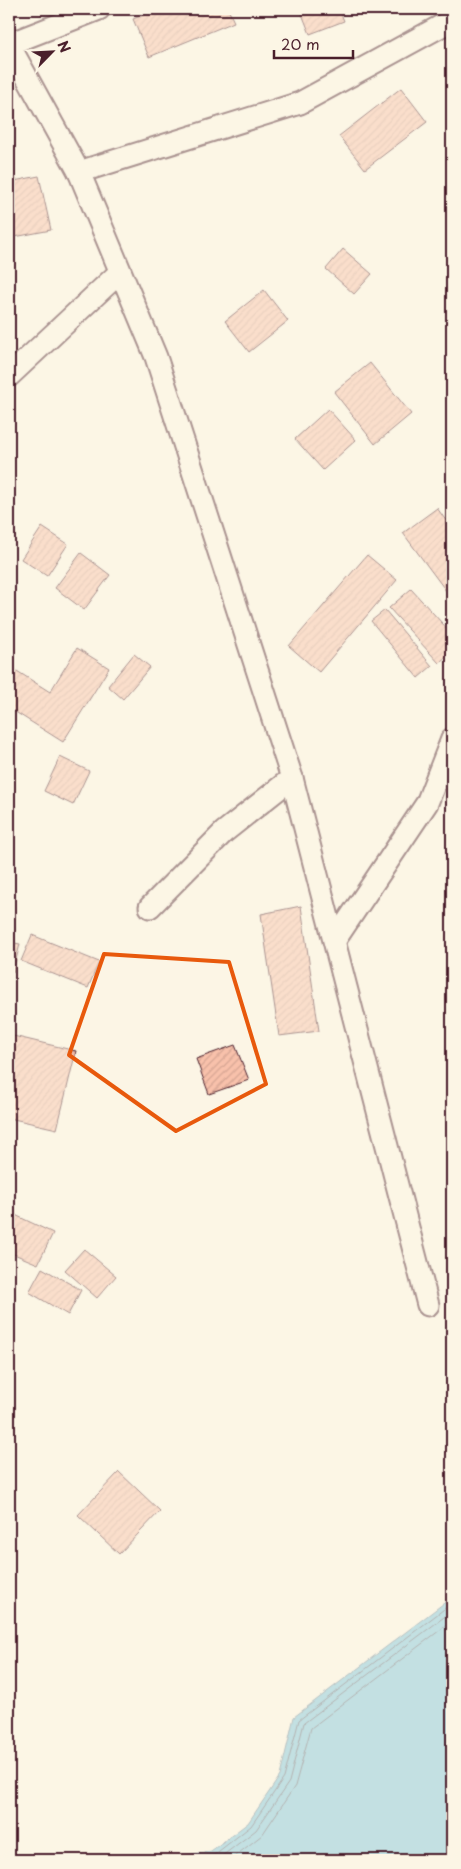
<svg xmlns="http://www.w3.org/2000/svg" width="461" height="1869" font-family="'Playpen Sans',sans-serif">
	<style>
		.water { fill: #7ec6de; stroke: #698396 }
		.lines { fill: none; stroke-linecap: round; stroke-linejoin: round }
		.shore { stroke: #5f6273; stroke-width: 1 }
		.building { fill: url(#building-hatch); stroke: #4a1f2b }
		.street-casing { stroke: #4a1f2b; stroke-width: 25 }
		.street { stroke: #fcf5e5; stroke-width: 21 }
		.marked { fill: none; stroke: #e8590c; stroke-width: 4; stroke-linejoin: round }
	</style>
	<defs>
		<pattern id="building-hatch" width="6" height="6" patternUnits="userSpaceOnUse" patternTransform="scale(1.25)"><rect width="6" height="6" fill="#f8c1ab"/><path d="M-1 1l2-2M0 6l6-6M5 7l2-2" fill="none" stroke="#d6a593"/></pattern>
	</defs>
	<rect width="100%" height="100%" fill="#fcf5e5"/>
	<filter id="ink" filterUnits="userSpaceOnUse"><feTurbulence type="fractalNoise" baseFrequency=".02" numOctaves="2"/><feDisplacementMap in="SourceGraphic" scale="10" xChannelSelector="R" yChannelSelector="G"/><feConvolveMatrix kernelMatrix="1 2 1 2 8 2 1 2 1" color-interpolation-filters="sRGB"/></filter>
	<g filter="url(#ink)">
		<!-- water -->
		<polygon class="water" points="452,1597 452,1860 157,1860 211,1851 248,1823 280,1776 294,1717"/>
		<g class="lines">
			<!-- shore -->
			<g class="shore">
				<polyline points="182,1860 214,1855 251,1826 284,1778 299,1720 452,1603"/>
				<polyline points="217,1860 256,1830 289,1782 304,1723 452,1611"/>
				<polyline points="230,1860 262,1835 295,1786 311,1728 452,1621"/>
			</g>
		</g>
		<!-- building -->
		<g class="building">
			<polygon points="159,9 228,9 234,22 149,57 133,19"/>
			<polygon points="300,9 339,9 344,21 310,34"/>
			<polygon points="401,88 427,122 365,169 339,136"/>
			<polygon points="39,176 51,230 9,238 9,182"/>
			<polygon points="343,249 372,274 354,294 326,269"/>
			<polygon points="264,290 288,321 249,352 225,321"/>
			<polygon points="370,363 411,414 375,444 334,392"/>
			<polygon points="328,409 356,440 323,470 295,439"/>
			<polygon points="437,508 452,529 452,599 403,533"/>
			<polygon points="42,527 68,544 47,576 21,559"/>
			<polygon points="81,553 110,575 84,610 55,588"/>
			<polygon points="367,555 397,580 319,672 289,646"/>
			<polygon points="411,589 452,634 452,651 439,663 389,608"/>
			<polygon points="385,610 432,666 418,678 371,621"/>
			<polygon points="77,648 109,668 63,742 9,708 9,666 50,692"/>
			<polygon points="134,654 150,667 123,699 108,686"/>
			<polygon points="60,757 89,771 73,805 44,791"/>
			<polygon points="301,906 319,1031 279,1036 261,914"/>
			<polygon points="32,935 99,962 88,988 21,961"/>
			<polygon points="9,942 20,944 13,972 9,971"/>
			<polygon points="9,1035 76,1051 57,1129 9,1118"/>
			<polygon points="235,1045 249,1080 209,1094 196,1059"/>
			<polygon points="11,1213 53,1233 38,1264 9,1252 9,1218"/>
			<polygon points="84,1249 116,1276 97,1298 65,1270"/>
			<polygon points="42,1268 81,1290 68,1315 29,1292"/>
			<polygon points="119,1472 160,1511 119,1554 78,1515"/>
		</g>
		<g class="lines">
			<!-- street casing -->
			<g class="street-casing">
				<g id="street">
					<polyline points="9,44 99,9"/>
					<polyline points="9,45 79,172 156,357 292,778 428,1305"/>
					<polyline points="79,172 300,103 452,20"/>
					<polyline points="9,376 119,273"/>
					<polyline points="150,907 224,832 292,778"/>
					<polyline points="335,940 427,803 452,739"/>
				</g>
			</g>
			<!-- street -->
			<use href="#street" class="street"/>
		</g>
	</g>
	<!-- marked area -->
	<path d="M0 0H461V1869H0ZM104,954l125,8 37,122 -90,47 -107,-76z" fill="#fcf5e5" fill-opacity=".55" fill-rule="evenodd"/>
	<path class="marked" d="M104,954l125,8 37,122 -90,47 -107,-76z"/>
	<!-- margin -->
	<rect width="461" height="1869" fill="none" stroke="#fcf5e5" stroke-width="30"/>
	<rect x="15" y="15" width="431" height="1839" fill="none" stroke="#4a1f2b" stroke-width="2" filter="url(#ink)"/>
	<!-- north arrow -->
	<g transform="translate(52 52) rotate(66)" stroke="#fcf5e5" stroke-width="4" paint-order="stroke">
	<path d="M0-4L9 19L0 12L-9 19Z" fill="#4a1f2b"/>
	<text y="-8" font-size="14" font-weight="bold" text-anchor="middle" fill="#4a1f2b">N</text>
	</g>
	<!-- scale -->
	<path d="M274 50v8h79v-8" fill="none" stroke="#4a1f2b" stroke-width="2.5"/>
	<text x="281" y="50" font-size="15" fill="#4a1f2b" stroke="#fcf5e5" stroke-width="4" paint-order="stroke">20 m</text>
</svg>
